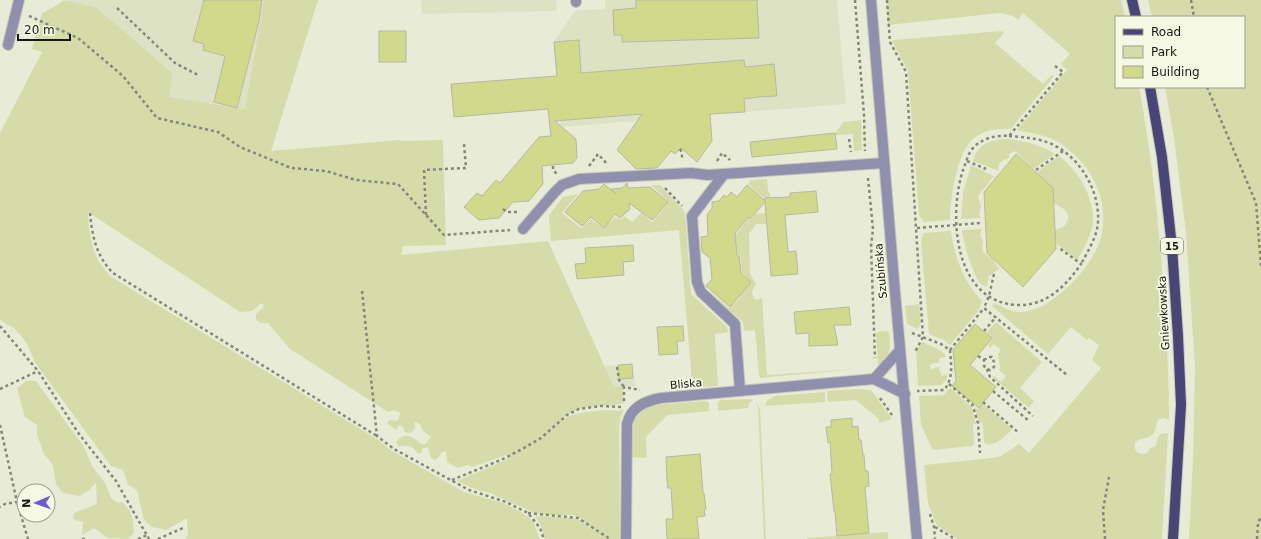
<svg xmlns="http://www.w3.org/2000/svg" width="1261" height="539" font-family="'DejaVu Sans',sans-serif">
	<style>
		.built { fill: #dee2c5 }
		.green { fill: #d5dca9 }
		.building { fill: #d1d98b; stroke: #b6b9a4 }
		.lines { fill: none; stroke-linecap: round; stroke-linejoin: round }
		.minor-casing { stroke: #c7c9b7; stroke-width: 12 }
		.major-casing { stroke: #c7c9b7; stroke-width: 12 }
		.path { stroke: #858778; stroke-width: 2.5; stroke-dasharray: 3 3; stroke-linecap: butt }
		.minor { stroke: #908fae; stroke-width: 10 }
		.major { stroke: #4a4579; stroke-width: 10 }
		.labels { text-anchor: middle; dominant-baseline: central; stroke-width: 3.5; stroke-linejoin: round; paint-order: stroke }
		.shield { fill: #f5f9e3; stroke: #5a5c51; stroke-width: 1 }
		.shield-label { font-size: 10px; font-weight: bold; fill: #181912 }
		.street-label { font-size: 11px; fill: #181912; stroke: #f5f9e3 }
	</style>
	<rect width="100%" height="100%" fill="#e8ebd6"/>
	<!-- built -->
	<g class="built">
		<polygon points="68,0 264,0 246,109 168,97"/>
		<polygon points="421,0 556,0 557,11 422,14"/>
		<polygon points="605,0 837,0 846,104 561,127 560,118 548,109 454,117 451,84 556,76 554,42 574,12 578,10 605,9"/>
		<polygon points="632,364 635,386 614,387 605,366"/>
	</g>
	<!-- green -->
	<g class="green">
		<path d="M64,0l33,8 76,66 -4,23 76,12 19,-109h54l-47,151 129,-11v1l43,-1 3,105 -43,1 -2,9 147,-14 66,146 9,-1 1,17c-25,6 -39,-2 -63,16l1,2 7,-5 16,-4 22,-2 12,1 5,-2 -4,11 -1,11 1,108h-75l-4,-13 -6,-10 35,2 10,2 13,11 -13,-13 -6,-3h-26l-13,-2 -45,-20 -13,-3 -20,-9 49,-21 3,-6 -37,13 -4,-2 -10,3 -11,-6 -1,-11 -4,1 -4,6 -3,2 -4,-2 -3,-11 -6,2v4l-4,1c-4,-8 -11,-10 -19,-7l-3,-5c8,-10 17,-6 25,2h4l6,-7 -8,-6 -3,-7 -4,-2 -2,1 1,5 -4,5 -6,-1 -3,-6 -3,-1 -3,5 -9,-7 3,-3 6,1 3,-2 1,-6 -6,-3 -6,2 -98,-63 -22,-26h-7l-5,-3v-6l6,-5 2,-4 -3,-2 -9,8 -12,1 -152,-100c0,15 3,34 10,48 3,5 8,10 12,16l267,163 15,12 72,41 39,11 18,9 12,9 7,18h-354l2,-5 -1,-16 -21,12 -14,-3 -8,-7 -7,-30 -9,-5 -5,-15 -12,-4 -75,-102 -10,-22 -11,-13 -12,-7 -3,-3v-186l42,-81 -10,-3 10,-36 14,-7z"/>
		<path d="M886,0h235l4,17h-9v70h23c14,74 21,149 26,224 2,36 4,73 4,109l-5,-2 -5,1c-4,4 -2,10 -6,15 -4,5 -13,4 -18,8v7l3,4 6,1 4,-2 2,-4 6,-2c3,-9 -1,-12 12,-13l-6,106h-204l-21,-13 -9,-23 -4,-38 68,-7 9,-2 18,-12 10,9 72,-85 -9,-8 7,-15 -10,-7 -2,2 -16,-13 -23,27 -56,-48 2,-3c9,4 17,9 26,9 15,0 30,-10 41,-19 18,-15 36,-37 41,-60 7,-36 -13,-72 -44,-91 -12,-7 -27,-9 -41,-12l50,-60 -6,-6 9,-10 -47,-41 -5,7 -5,-4 -13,-3 -112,12z"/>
		<polygon points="1148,0 1261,0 1261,539 1189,539 1193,459 1195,367 1186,232 1174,138 1165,87 1244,87 1244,17 1152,17"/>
		<path d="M1001,31l3,2 -9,10 48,41 8,-9 3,1 -43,53c-13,-1 -28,1 -38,10 -16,13 -23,61 -23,81l-26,2 -5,-7 -11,-144 -16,-30 2,-1z"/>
		<polygon points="861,120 862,150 854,151 853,134 836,135 835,133 844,122"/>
		<path d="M1003,139c18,0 38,6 52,15l-22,15 -18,-18 -6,3v4c-7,2 -12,5 -10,13l-26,-10c5,-16 14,-20 30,-22z"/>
		<path d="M1059,156c19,14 36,42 34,67 -2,13 -9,25 -16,37l-20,-16 -3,-9 3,-6c5,-1 8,-2 10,-7 6,-13 -9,-14 -15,-21l2,-7c-4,-8 -12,-14 -17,-22z"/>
		<polygon points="971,165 995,177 991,179 987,186 982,190 978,197 981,206 979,215 981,218 961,219 963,193"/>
		<path d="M767,179l1,12c7,8 0,24 -2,33h-10l-7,10 1,40 6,10 -4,8 2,7 4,1 4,-3 5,78 89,-6 -96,9 -1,-3 -4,-45 -11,1 -1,-9 -34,-28 1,-2 19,16 11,-10 -3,-5 11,-14 -6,-7 -2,-16 -2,-1 -1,-8h-2l-1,-8 2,-1v-4l9,-12 -3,-3 3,-3 5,4 5,-6 12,-1 -1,-16h-4l-14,-13 3,-4z"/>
		<polygon points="651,185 660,185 685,212 691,294 727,327 728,332 715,334 718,386 689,388 688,381 692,381 679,230 551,241 549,215 563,197 578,194 562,213 581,228 591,219 599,225 606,219 610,222 615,217 621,220 624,216 632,222 641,213 652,222 669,202"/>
		<path d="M982,229l-2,6 3,6c-3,14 4,12 10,19 2,3 4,6 6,9l-10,7 -2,11c-1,-1 -5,-2 -6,-3 -8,-8 -18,-42 -19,-54z"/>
		<path d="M951,231c3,25 13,52 31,70l-3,9 -29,35 -6,-5 -15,-6 -8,-93 3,-8z"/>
		<polygon points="919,304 921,322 918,329 907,324 905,306"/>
		<polygon points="996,322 1042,362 1020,388 1034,401 1029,408 992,377 994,376 1001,382 1006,376 999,370 1000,368 998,354 1001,350 994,344 990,348 988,345 993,338 987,332"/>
		<path d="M885,331l4,1c2,16 2,24 -11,34l-2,-34z"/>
		<polygon points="922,342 938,349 945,354 945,357 940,358 938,363 934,363 930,365 930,368 932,369 939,367 941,375 942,376 947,374 947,379 941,385 918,386 916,351"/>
		<path d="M26,381h10l48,66 8,19 13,17 6,15 7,5 4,-1c11,10 11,17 12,31l-6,6 -20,-1 -14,-10 -12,7 1,-13 -10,-3 1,-6 23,-9 -1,-21 -8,8 -9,5 -16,-3 -7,-9 -3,-19 -9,-11 -7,-19v-10l-12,-8 -8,-29z"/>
		<polygon points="950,388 971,406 976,424 973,424 974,444 972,446 933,450 921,425 919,396 944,395"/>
		<polygon points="856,389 871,390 892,419 879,423 879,419 856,400 828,402 827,391"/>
		<polygon points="825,392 825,402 765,406 767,401 775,396"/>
		<polygon points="748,399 753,400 749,403 748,408 718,411 718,403 720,400"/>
		<polygon points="706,401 709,403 709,411 667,415 646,437 647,458 632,457 632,437 634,420 645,408 654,405"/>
		<polygon points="756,402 760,409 766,539 764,539 758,408"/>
		<path d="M983,404l29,25c-7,8 -13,14 -24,16l-4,-3 -1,-19h-3l-6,-16 4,2z"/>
		<polygon points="888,532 888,539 807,539 807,538"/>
	</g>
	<!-- building -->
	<g class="building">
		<polygon points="204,0 262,0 259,21 237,108 214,102 225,56 203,50 204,44 193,41"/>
		<polygon points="636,0 757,0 759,38 622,42 622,35 614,35 613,10 636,8"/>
		<rect x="379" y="31" width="27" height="31"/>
		<polygon points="579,40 581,73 744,60 745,67 774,64 777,96 758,97 744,99 745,112 710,114 712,141 697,162 681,148 675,154 671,151 657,168 636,169 617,150 642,114 555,121 576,139 577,158 573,163 542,166 543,184 529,201 513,202 499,218 479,220 464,207 477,193 482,196 496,180 500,183 539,137 551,136 548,109 454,117 451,84 557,76 554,42"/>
		<polygon points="835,133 837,149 752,157 750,142"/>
		<polygon points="1016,154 1053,188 1056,249 1023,287 987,253 984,192"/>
		<polygon points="627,183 628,188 650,187 668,202 652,220 629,203 630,209 620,218 615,214 604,228 591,217 582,226 565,212 583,191 599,189 604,184 616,194 611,189 622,188"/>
		<polygon points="747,185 765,201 764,198 790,197 790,193 816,191 818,212 785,215 788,252 796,251 798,274 771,276 765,202 750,219 748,217 735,233 737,256 739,256 741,273 751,282 730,307 706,286 712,279 710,258 702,252 701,237 708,236 707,215 712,208 712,202 719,201 724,195 727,197 731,192 737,197"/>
		<polygon points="633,245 634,261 623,262 624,275 577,279 575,264 586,263 585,248"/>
		<polygon points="849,307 851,325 834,325 838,345 809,346 809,333 796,334 794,312"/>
		<polygon points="975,324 992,338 970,365 996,387 979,408 952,386 956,381 953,350"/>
		<polygon points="683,326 684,341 677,341 678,354 659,355 657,327"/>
		<polygon points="632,364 633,378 619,379 618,365"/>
		<polygon points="852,418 852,427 858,426 859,440 861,440 863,455 864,455 865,471 868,471 869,486 865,487 869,533 837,536 835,511 834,511 830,474 832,474 830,442 828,443 826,427 831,427 831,420"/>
		<polygon points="700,454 703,493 704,493 706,509 704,509 705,516 697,517 699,539 667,539 666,519 673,519 671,488 668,488 667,481 666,457"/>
	</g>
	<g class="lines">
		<!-- minor casing -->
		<g class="minor-casing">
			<g id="minor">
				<polyline points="576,0 576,2"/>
				<polyline points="871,0 894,281 917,539"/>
				<polyline points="8,45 19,0"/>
				<polyline points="724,174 692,216 697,282 701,292 735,324 740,391"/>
				<polyline points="523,229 554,193 562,185 579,179 691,173 708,175 884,163"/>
				<polyline points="874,379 900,350"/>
				<path d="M626,539l1,-115c4,-17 18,-23 34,-26l213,-19 31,15"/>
			</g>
		</g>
		<!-- major casing -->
		<g class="major-casing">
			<g id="major">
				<polyline points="1132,0 1136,17"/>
				<polyline points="1150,87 1162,157 1172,247 1178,336 1181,405 1173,539"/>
			</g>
		</g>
		<!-- path -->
		<g class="path">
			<polyline points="855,0 864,115 865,151"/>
			<polyline points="887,0 890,42 906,72 923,337 915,352"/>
			<polyline points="1191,0 1194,17"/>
			<polyline points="117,8 175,63 198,75"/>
			<polyline points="29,16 78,38 123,76 157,118 218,132 240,147 291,168 326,171 356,180 398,184 444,235 510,230"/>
			<path d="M1055,66l8,6 -54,64c-13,-1 -27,2 -36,12 -5,5 -7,15 -10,22 -15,46 -9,133 55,135 28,1 48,-19 63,-41l-23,-17"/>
			<polyline points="1207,87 1256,203 1261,266"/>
			<path d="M1009,136c14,1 27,2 40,7 30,12 51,47 49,79 -1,15 -10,29 -17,42"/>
			<polyline points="849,139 851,152"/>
			<polyline points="680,149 682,153 682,160"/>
			<polyline points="717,161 722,153 730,160"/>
			<polyline points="967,161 986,169"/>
			<polyline points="553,166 553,170 557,174"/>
			<polyline points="589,166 598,154 607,164"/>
			<polyline points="1036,170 1063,151"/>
			<polyline points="868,178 873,229 871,246 875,358"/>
			<polyline points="665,188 682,206"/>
			<polyline points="503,209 507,212 519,212"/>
			<path d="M90,213c2,22 6,43 23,60l264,163"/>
			<polyline points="426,215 424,170 466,168 464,144"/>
			<polyline points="917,228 981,223"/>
			<polyline points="994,274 989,296 984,308 1067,375"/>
			<polyline points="362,291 377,436 394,449 469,490 506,502 528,513 540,528 544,539"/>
			<polyline points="0,326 38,371 79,434 116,481 149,539"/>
			<polyline points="984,331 996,317"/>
			<path d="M912,333l29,11 9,6c1,14 4,28 -6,40l-27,1"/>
			<polyline points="950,350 984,308"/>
			<polyline points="978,356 984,360 984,366 987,369 990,370 994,367 994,362 992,357 989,357 984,360"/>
			<polyline points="617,367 619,380 624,387"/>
			<polyline points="987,369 990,377 1033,416"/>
			<polyline points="949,384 972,404 978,423 980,453"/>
			<polyline points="0,389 38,371"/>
			<polyline points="993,391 1029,421"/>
			<polyline points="880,398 892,415"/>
			<polyline points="624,401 624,387 640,390"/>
			<polyline points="983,402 1019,433"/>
			<polyline points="0,425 17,502 5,504 0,507"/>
			<polyline points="452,480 503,459 524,448 541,438 567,415 579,409 601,406 621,407"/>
			<polyline points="17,502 28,539"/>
			<polyline points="528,513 578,518 610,539"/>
			<polyline points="930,514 934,527 935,539"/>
			<polyline points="935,527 955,539"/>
			<polyline points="82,539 85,539"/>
			<polyline points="138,539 147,535"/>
			<polyline points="158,539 183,528"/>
			<polyline points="1105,539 1103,510 1109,477"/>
			<polyline points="1257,539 1258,523 1261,516"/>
		</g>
		<!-- minor -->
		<use href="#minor" class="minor"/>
		<!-- major -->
		<use href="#major" class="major"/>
	</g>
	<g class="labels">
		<!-- shield labels -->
		<rect class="shield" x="1161" y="238" width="22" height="16" rx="3"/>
		<g class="shield-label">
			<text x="1172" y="246">15</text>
		</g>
		<!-- street labels -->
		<g class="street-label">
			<text transform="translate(881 271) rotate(-95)">Szubińska</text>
			<text transform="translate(1164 313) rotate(-93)">Gniewkowska</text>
			<text transform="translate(686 384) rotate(-5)">Bliska</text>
		</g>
	</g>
	<!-- legend -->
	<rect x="1115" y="16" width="130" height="72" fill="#f5f9e3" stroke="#9d9f8f"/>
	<rect x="1123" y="29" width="20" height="6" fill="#4a4579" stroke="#9d9f8f"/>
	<text x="1151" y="36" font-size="12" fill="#181912">Road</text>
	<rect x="1123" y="46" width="20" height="12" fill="#d5dca9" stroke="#9d9f8f"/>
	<text x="1151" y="56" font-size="12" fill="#181912">Park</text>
	<rect x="1123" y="66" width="20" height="12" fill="#d1d98b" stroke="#9d9f8f"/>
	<text x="1151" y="76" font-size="12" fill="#181912">Building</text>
	<!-- north arrow -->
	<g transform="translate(36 503) rotate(268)"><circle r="19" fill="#f5f9e3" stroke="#9d9f8f"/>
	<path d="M0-3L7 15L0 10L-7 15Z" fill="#6e5ad4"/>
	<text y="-6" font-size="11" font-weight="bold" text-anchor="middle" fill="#181912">N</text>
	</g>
	<!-- scale -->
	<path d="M18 34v6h52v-6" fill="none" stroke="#181912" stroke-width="2"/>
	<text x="24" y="34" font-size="12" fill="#181912" stroke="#f5f9e3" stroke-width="3" paint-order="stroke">20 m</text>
</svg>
